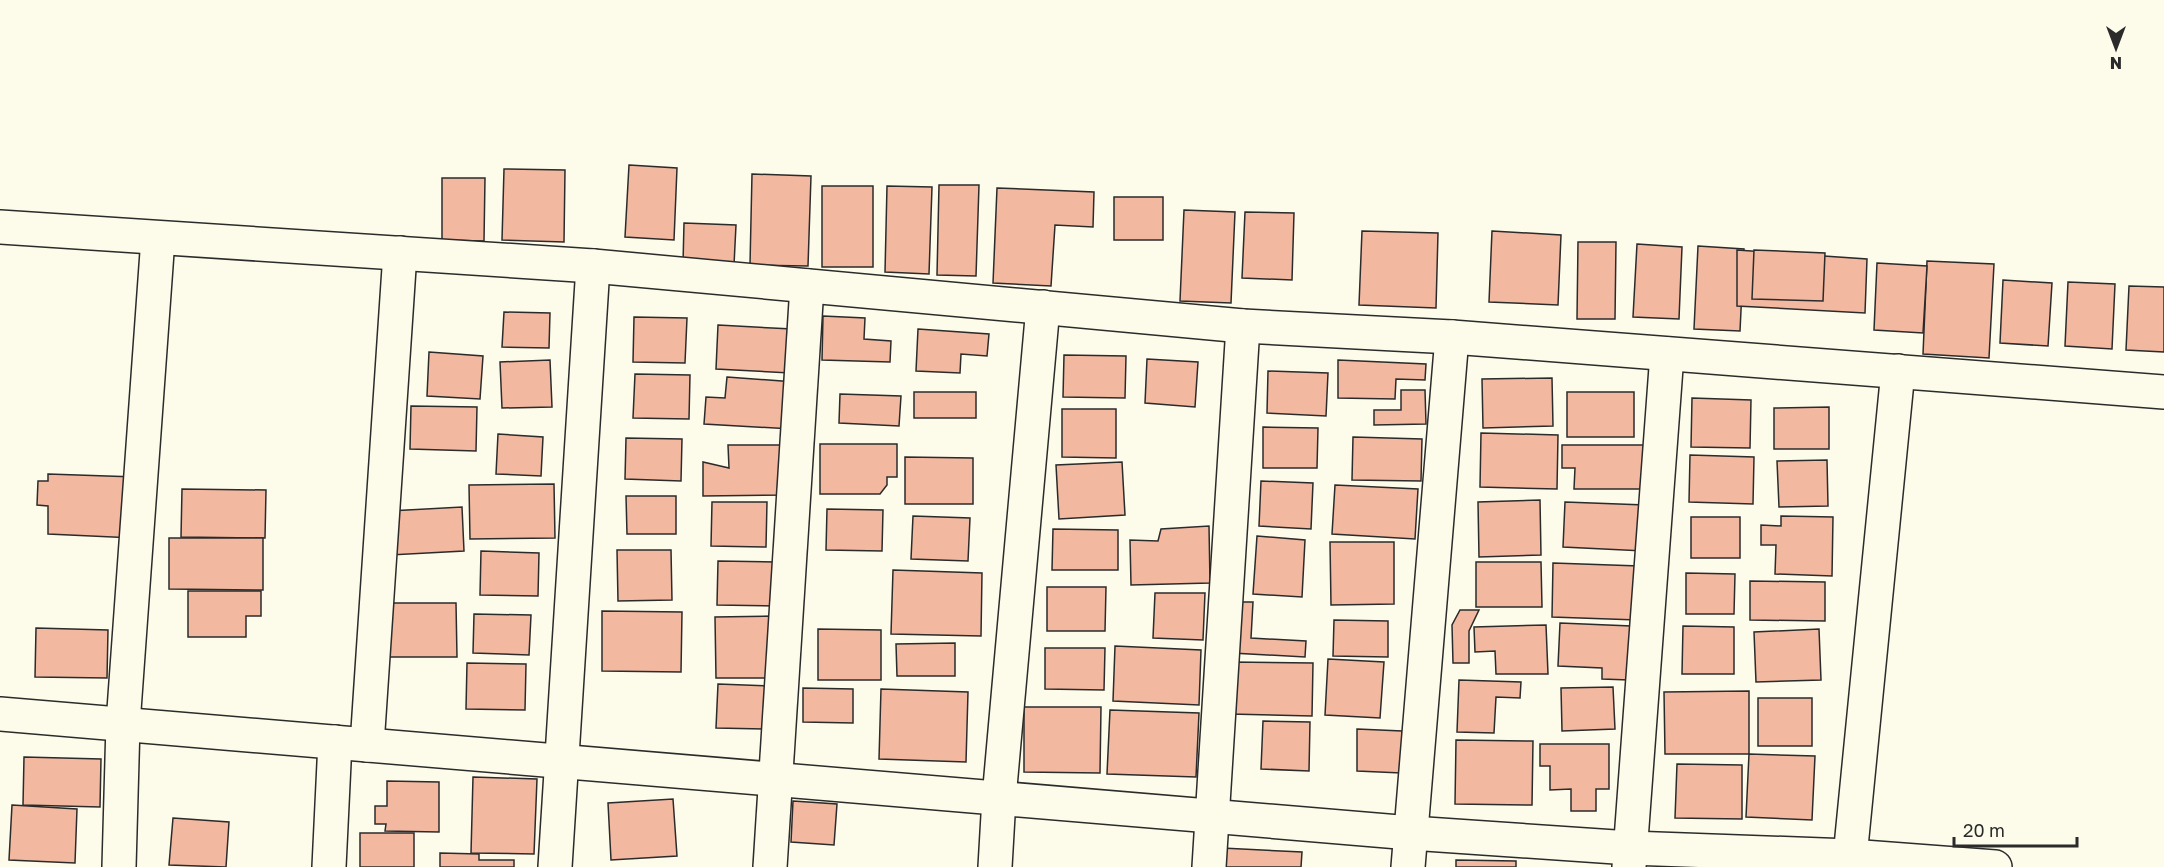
<svg xmlns="http://www.w3.org/2000/svg" width="2164" height="867" font-family="'Golos Text',sans-serif">
	<style>
		.building { fill: #f2b8a0; stroke: #2b2b2b; stroke-width: 1.5 }
		.lines { fill: none; stroke-linecap: round; stroke-linejoin: round }
		.street-casing { stroke: #2b2b2b; stroke-width: 36 }
		.street { stroke: #fdfbea; stroke-width: 33 }
	</style>
	<rect width="100%" height="100%" fill="#fdfbea"/>
	<!-- building -->
	<g class="building">
		<polygon points="629,165 677,168 674,240 625,237"/>
		<polygon points="504,169 565,170 564,242 502,240"/>
		<polygon points="752,174 811,176 808,266 750,265"/>
		<polygon points="442,178 485,178 484,241 442,240"/>
		<polygon points="939,185 979,185 976,276 937,275"/>
		<rect x="822" y="186" width="51" height="81"/>
		<polygon points="887,186 932,187 929,274 885,272"/>
		<polygon points="997,188 1094,192 1093,227 1055,225 1051,286 993,283"/>
		<rect x="1114" y="197" width="49" height="43"/>
		<polygon points="1184,210 1235,212 1231,303 1180,301"/>
		<polygon points="1245,212 1294,213 1292,280 1242,278"/>
		<polygon points="684,223 736,225 734,265 683,264"/>
		<polygon points="1362,231 1438,233 1436,308 1359,305"/>
		<polygon points="1492,231 1561,235 1558,305 1489,302"/>
		<polygon points="1578,242 1616,242 1615,319 1577,319"/>
		<polygon points="1637,244 1682,247 1679,319 1633,317"/>
		<polygon points="1698,246 1744,249 1740,331 1694,329"/>
		<polygon points="1737,250 1867,259 1865,313 1737,306"/>
		<polygon points="1754,250 1825,253 1823,301 1752,299"/>
		<polygon points="1927,261 1994,264 1989,358 1923,354"/>
		<polygon points="1877,263 1927,266 1923,333 1874,330"/>
		<polygon points="2003,280 2052,283 2048,346 2000,343"/>
		<polygon points="2068,282 2115,284 2112,349 2065,346"/>
		<polygon points="2129,286 2164,287 2164,352 2126,350"/>
		<polygon points="504,312 550,313 549,348 502,347"/>
		<polygon points="823,316 865,318 864,339 891,341 890,362 822,360"/>
		<polygon points="634,317 687,318 685,363 633,362"/>
		<polygon points="718,325 792,329 790,373 716,369"/>
		<polygon points="918,329 989,334 987,356 961,354 960,373 916,371"/>
		<polygon points="429,352 483,356 480,399 427,396"/>
		<polygon points="1064,355 1126,356 1125,398 1063,397"/>
		<polygon points="1147,359 1198,362 1195,407 1145,403"/>
		<polygon points="550,360 552,407 502,408 500,362"/>
		<polygon points="1338,360 1426,364 1425,380 1396,379 1395,399 1338,398"/>
		<polygon points="1268,371 1328,373 1326,416 1267,413"/>
		<polygon points="635,374 690,375 689,419 633,418"/>
		<polygon points="727,377 795,382 792,429 704,424 706,397 725,398"/>
		<polygon points="1552,378 1553,426 1483,428 1482,379"/>
		<polygon points="1401,390 1425,390 1426,424 1374,425 1374,410 1401,410"/>
		<rect x="914" y="392" width="62" height="26"/>
		<rect x="1567" y="392" width="67" height="45"/>
		<polygon points="840,394 901,396 899,426 839,423"/>
		<polygon points="1692,398 1751,400 1750,448 1691,447"/>
		<polygon points="411,406 477,407 476,451 410,449"/>
		<polygon points="1829,407 1829,449 1774,449 1774,408"/>
		<polygon points="1062,409 1116,409 1116,458 1062,457"/>
		<polygon points="1263,427 1318,428 1317,468 1263,468"/>
		<polygon points="1481,433 1558,435 1557,489 1480,487"/>
		<polygon points="498,434 543,437 541,476 496,474"/>
		<polygon points="1353,437 1422,439 1421,481 1352,480"/>
		<polygon points="626,438 682,439 681,481 625,479"/>
		<polygon points="820,444 897,444 897,477 887,477 887,485 880,494 820,494"/>
		<polygon points="728,445 784,445 785,495 703,496 703,462 729,468"/>
		<polygon points="1562,445 1648,445 1648,489 1574,489 1575,468 1562,468"/>
		<polygon points="1690,455 1754,457 1753,504 1689,502"/>
		<polygon points="905,457 973,458 973,504 905,504"/>
		<polygon points="1827,460 1828,506 1779,507 1777,461"/>
		<polygon points="1122,462 1125,515 1059,519 1056,465"/>
		<polygon points="48,474 136,477 134,538 48,534 48,506 37,505 38,481 48,481"/>
		<polygon points="1261,481 1313,483 1311,529 1259,526"/>
		<polygon points="554,484 555,538 470,539 469,485"/>
		<polygon points="1335,485 1418,489 1415,539 1332,534"/>
		<polygon points="182,489 266,490 265,538 181,537"/>
		<polygon points="626,496 676,496 676,534 627,534"/>
		<polygon points="1540,500 1541,555 1479,557 1478,502"/>
		<polygon points="712,502 767,502 766,547 711,546"/>
		<polygon points="1565,502 1645,505 1644,551 1563,547"/>
		<polygon points="462,507 464,551 390,555 389,511"/>
		<polygon points="827,509 883,510 882,551 826,550"/>
		<polygon points="913,516 970,518 968,561 911,559"/>
		<polygon points="1781,516 1833,517 1832,576 1775,574 1776,545 1761,545 1761,525 1781,526"/>
		<rect x="1691" y="517" width="49" height="41"/>
		<polygon points="1209,526 1210,583 1131,585 1130,540 1158,541 1161,529"/>
		<polygon points="1053,529 1118,530 1118,570 1052,570"/>
		<polygon points="1257,536 1305,540 1302,597 1253,594"/>
		<polygon points="169,538 263,538 263,590 169,589"/>
		<polygon points="1330,542 1394,542 1394,604 1331,605"/>
		<polygon points="617,550 671,550 672,600 618,601"/>
		<polygon points="481,551 539,553 538,596 480,595"/>
		<polygon points="718,561 776,562 776,606 717,605"/>
		<polygon points="1476,562 1541,562 1542,607 1476,607"/>
		<polygon points="1553,563 1639,566 1637,620 1552,617"/>
		<polygon points="893,570 982,573 981,636 891,634"/>
		<polygon points="1686,573 1735,574 1734,614 1686,614"/>
		<polygon points="1750,581 1825,582 1825,621 1750,620"/>
		<polygon points="1047,587 1106,587 1105,631 1047,631"/>
		<polygon points="188,591 261,591 261,616 246,616 246,637 188,637"/>
		<polygon points="1155,593 1205,593 1203,640 1153,638"/>
		<polygon points="1234,602 1253,602 1251,638 1306,641 1305,657 1232,653"/>
		<polygon points="390,603 456,603 457,657 390,657"/>
		<polygon points="1460,610 1479,610 1469,631 1469,663 1453,663 1452,625"/>
		<polygon points="602,611 682,612 681,672 602,671"/>
		<polygon points="474,614 531,615 529,655 473,653"/>
		<polygon points="774,616 775,678 716,678 715,617"/>
		<polygon points="1334,620 1388,621 1388,657 1333,656"/>
		<polygon points="1560,623 1631,626 1629,680 1602,679 1602,668 1558,666"/>
		<polygon points="1546,625 1548,674 1496,674 1495,651 1475,652 1474,627"/>
		<polygon points="1683,626 1734,627 1734,674 1682,674"/>
		<polygon points="36,628 108,630 107,678 35,677"/>
		<polygon points="818,629 881,630 881,680 818,680"/>
		<polygon points="1819,629 1821,680 1756,682 1754,632"/>
		<polygon points="955,643 955,676 897,676 896,644"/>
		<polygon points="1115,646 1201,650 1199,705 1113,701"/>
		<polygon points="1045,648 1105,648 1104,690 1045,689"/>
		<polygon points="1328,659 1384,662 1380,718 1325,715"/>
		<polygon points="1231,662 1313,663 1312,716 1230,714"/>
		<polygon points="467,663 526,664 525,710 466,709"/>
		<polygon points="1459,680 1521,682 1520,698 1496,697 1494,733 1457,732"/>
		<polygon points="718,684 768,686 766,729 716,728"/>
		<polygon points="1613,687 1615,729 1562,731 1561,688"/>
		<polygon points="803,688 853,689 853,723 803,722"/>
		<polygon points="881,689 968,692 966,762 879,759"/>
		<polygon points="1749,691 1749,754 1665,754 1664,692"/>
		<rect x="1758" y="698" width="54" height="48"/>
		<polygon points="1024,707 1101,707 1100,773 1024,772"/>
		<polygon points="1110,710 1199,713 1196,777 1107,774"/>
		<polygon points="1263,721 1310,722 1309,771 1261,769"/>
		<polygon points="1357,729 1402,731 1401,773 1357,771"/>
		<polygon points="1456,740 1533,741 1532,805 1455,804"/>
		<polygon points="1540,744 1609,744 1609,789 1596,789 1596,811 1571,811 1571,789 1550,790 1550,766 1540,766"/>
		<polygon points="1749,754 1815,756 1812,820 1746,817"/>
		<polygon points="24,757 101,759 100,807 23,805"/>
		<polygon points="1677,764 1742,765 1742,819 1675,818"/>
		<polygon points="473,777 537,779 534,854 471,853"/>
		<polygon points="387,781 439,782 439,832 385,831 386,824 375,824 375,806 387,806"/>
		<polygon points="673,799 677,856 611,860 608,803"/>
		<polygon points="793,801 837,804 834,845 791,842"/>
		<polygon points="12,805 77,809 75,863 9,860"/>
		<polygon points="173,818 229,822 226,867 169,865"/>
		<rect x="360" y="833" width="54" height="34"/>
		<polygon points="1222,848 1302,852 1301,867 1221,867"/>
		<polygon points="440,853 479,854 479,860 514,860 514,867 440,867"/>
		<polygon points="1456,860 1516,861 1516,867 1456,867"/>
	</g>
	<g class="lines">
		<!-- street casing -->
		<g class="street-casing">
			<g id="street">
				<polyline points="0,227 593,266 1243,326 1452,337 2164,392"/>
				<polyline points="0,714 1411,833 1630,848 1850,856 1995,867"/>
				<polyline points="367,745 400,253"/>
				<polyline points="119,867 123,724 158,238"/>
				<polyline points="329,867 335,742"/>
				<polyline points="555,867 593,266"/>
				<polyline points="770,867 807,286"/>
				<polyline points="995,867 999,798 1043,307"/>
				<polyline points="1209,867 1243,326"/>
				<polyline points="1408,867 1452,337"/>
				<polyline points="1629,867 1667,354"/>
				<polyline points="1849,867 1898,371"/>
			</g>
		</g>
		<!-- street -->
		<use href="#street" class="street"/>
	</g>
	<!-- north arrow -->
	<g transform="translate(2116 48) rotate(180)" stroke="#fdfbea" stroke-width="4.5" paint-order="stroke">
	<path d="M0-4.5L10 22L0 15L-10 22Z" fill="#2b2b2b"/>
	<text y="-9" font-size="16" font-weight="bold" text-anchor="middle" fill="#2b2b2b">N</text>
	</g>
	<!-- scale -->
	<path d="M1954 837v9h123v-9" fill="none" stroke="#2b2b2b" stroke-width="3"/>
	<text x="1963" y="837" font-size="18" fill="#2b2b2b" stroke="#fdfbea" stroke-width="4.5" paint-order="stroke">20 m</text>
</svg>
